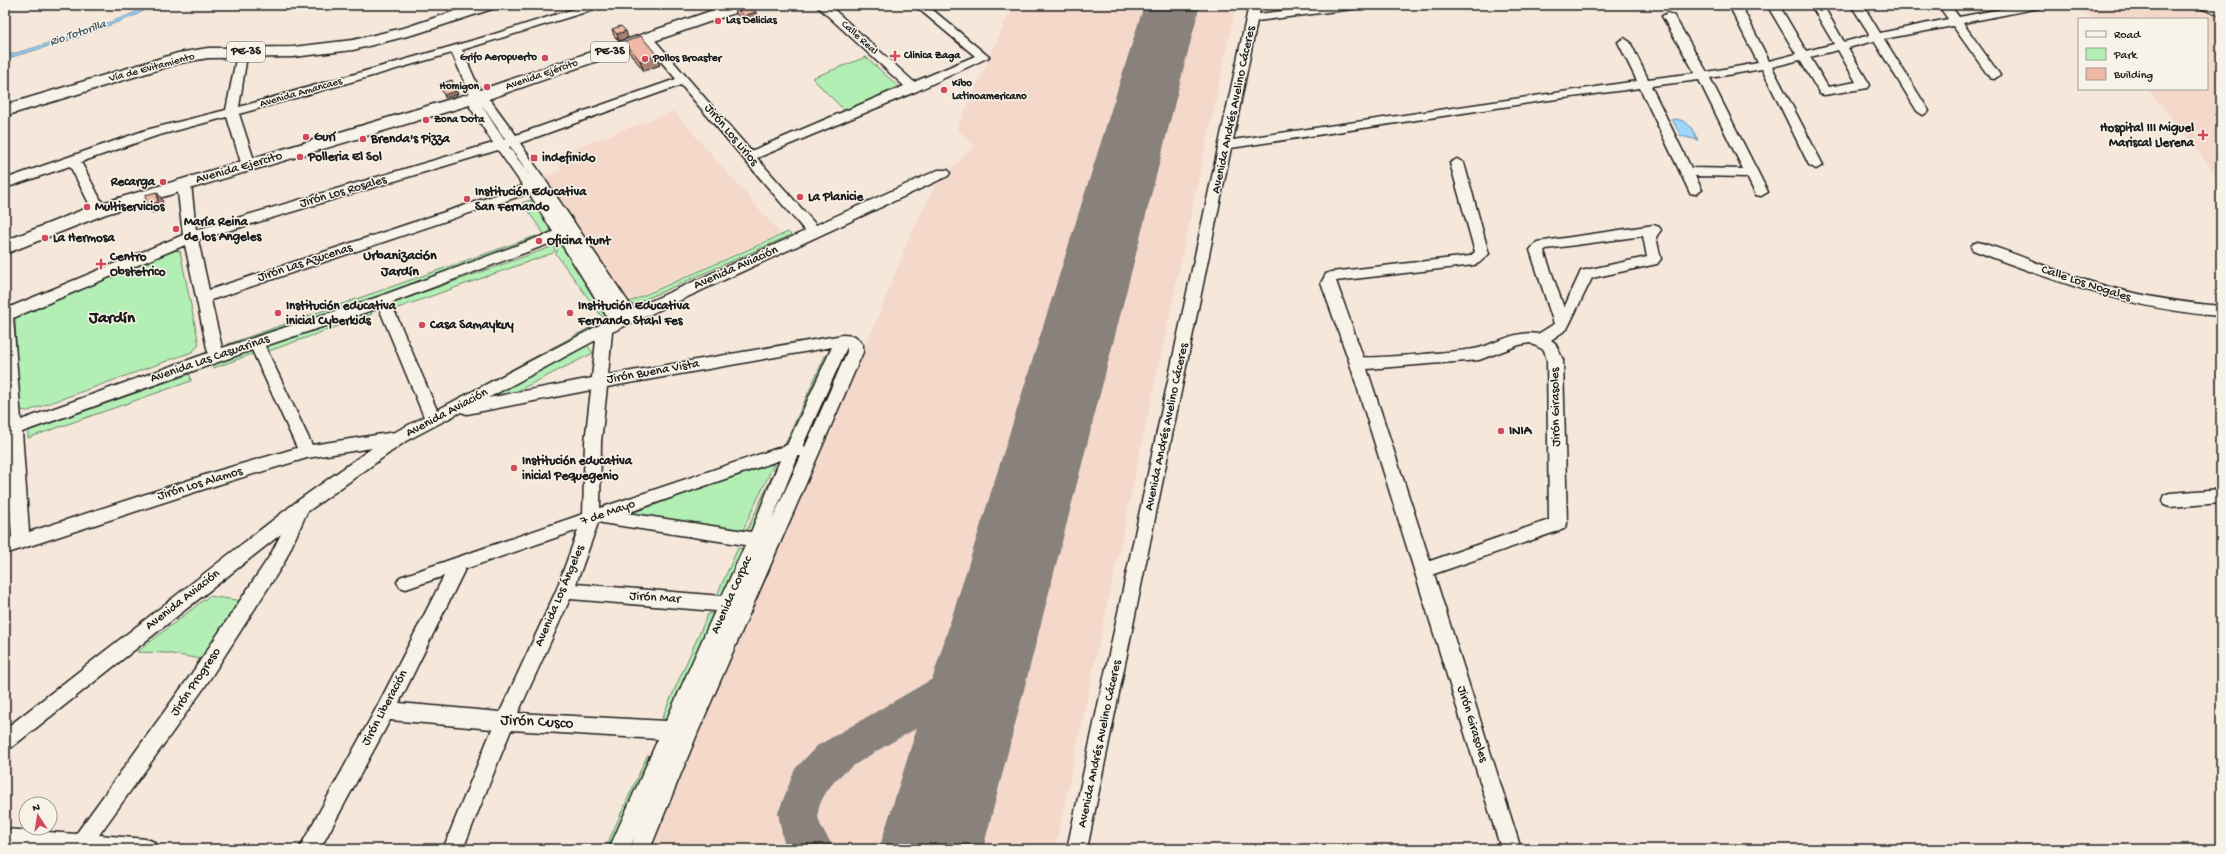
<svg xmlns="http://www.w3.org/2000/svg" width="2226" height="854" font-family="'Gochi Hand',sans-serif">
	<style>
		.built { fill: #f4d9cb }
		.green { fill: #b3efb5; stroke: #688668 }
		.water { fill: #9ed7fe; stroke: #6a8ca4 }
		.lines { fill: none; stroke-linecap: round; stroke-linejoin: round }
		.taxiway { fill: #89827c; fill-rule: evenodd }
		.runway { fill: #89827c; fill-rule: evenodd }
		.minor-casing { stroke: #1c1c1c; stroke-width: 3 }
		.highway-casing { stroke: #1c1c1c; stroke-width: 3 }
		.minor { fill: #f7f3e8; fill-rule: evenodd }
		.highway { fill: #f7f3e8; fill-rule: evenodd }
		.wall { fill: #ce9e90; stroke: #1c1c1c }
		.shaded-wall { fill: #a88175; stroke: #1c1c1c }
		.building { fill: #f0b8a7; stroke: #1c1c1c }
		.poi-dot { fill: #d1495b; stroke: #f7f3e8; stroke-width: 1.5 }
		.labels { text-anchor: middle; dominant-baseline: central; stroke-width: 3; stroke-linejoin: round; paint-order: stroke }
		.far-poi-label { font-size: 11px; font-weight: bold; fill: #1c1c1c; stroke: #f7f3e8; text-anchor: start }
		.far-street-label { font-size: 11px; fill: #1c1c1c; stroke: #f7f3e8 }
		.far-water-label { font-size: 12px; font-style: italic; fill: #435460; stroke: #f7f3e8 }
		.shield { fill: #f7f3e8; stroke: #5e5c59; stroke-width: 1 }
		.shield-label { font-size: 12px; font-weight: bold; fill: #1c1c1c }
		.street-label { font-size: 13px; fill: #1c1c1c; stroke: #f7f3e8 }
		.poi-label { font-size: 13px; font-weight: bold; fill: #1c1c1c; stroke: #f7f3e8; text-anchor: start }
		.neighbourhood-label { font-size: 14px; font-weight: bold; fill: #1c1c1c; stroke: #f7f3e8 }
		.near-street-label { font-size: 16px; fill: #1c1c1c; stroke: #f7f3e8 }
		.district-label { font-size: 17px; font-weight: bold; fill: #1c1c1c; stroke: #f7f3e8 }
	</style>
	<rect width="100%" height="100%" fill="#f6e7db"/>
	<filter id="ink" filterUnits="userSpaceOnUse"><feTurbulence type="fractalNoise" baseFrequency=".025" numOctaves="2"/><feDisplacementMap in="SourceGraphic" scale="8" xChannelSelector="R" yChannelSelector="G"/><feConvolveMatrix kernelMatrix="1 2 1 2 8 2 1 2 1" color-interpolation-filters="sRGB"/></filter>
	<g filter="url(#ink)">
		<!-- built -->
		<g class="built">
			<polygon points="1013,5 1236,5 1055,849 646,849 873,329 912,231 935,185 974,146 957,129"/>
			<polygon points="2080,5 2185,5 2221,16 2221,180 2148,89 2207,89 2207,19 2092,19"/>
			<polygon points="674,111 779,232 778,235 628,301 545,177 561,171 555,155"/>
		</g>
		<!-- green -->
		<g class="green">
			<polygon points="866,57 902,90 847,113 812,78"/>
			<polygon points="936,179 937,182 637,321 634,317"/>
			<polygon points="530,200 554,235 547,238 522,203"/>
			<polygon points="788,232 791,235 623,309 620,306"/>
			<polygon points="536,236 539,240 230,350 228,344"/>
			<polygon points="559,243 608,314 605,321 556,254"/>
			<polygon points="554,246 555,251 553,253 395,309 393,303"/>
			<polygon points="172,250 180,251 199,345 192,352 28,411 19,410 15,319 20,312"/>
			<polygon points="370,309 372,314 269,351 268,345"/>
			<polygon points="589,328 593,332 444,410 438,409"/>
			<polygon points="587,345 593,353 503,398 473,405"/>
			<polygon points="253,346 255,353 214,368 211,361"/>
			<polygon points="829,355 788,445 785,444 825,356"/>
			<polygon points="842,356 846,356 807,443 803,441"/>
			<polygon points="190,374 191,381 28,438 28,431"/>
			<polygon points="774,464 741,534 616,519 729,477"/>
			<polygon points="776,467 778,467 754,536 745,535"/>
			<polygon points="738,548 744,548 724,598 716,597"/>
			<polygon points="209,596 243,601 201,659 166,653 137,652"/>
			<polygon points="713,613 714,614 667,720 662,718 708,614"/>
			<polygon points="652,755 614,849 605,849 647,756"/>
		</g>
		<!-- water -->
		<g class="water">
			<path d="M147,5h7l-18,10 -57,22 -74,22v-3c35,-9 69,-21 103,-33 13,-5 27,-9 39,-18z"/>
			<path d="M1672,119c16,0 19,8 26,21l-17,-4z"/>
		</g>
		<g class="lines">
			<!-- taxiway -->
			<path class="taxiway" d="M986,641l13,4 6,12c-7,15 -21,29 -34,39 -40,27 -86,47 -125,75 -12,9 -27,27 -28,43 0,12 11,23 16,35h-47l-4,-10 -5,-26 17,-44 22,-23 129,-75 27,-26z"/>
			<!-- runway -->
			<polygon class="runway" points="1144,5 1200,5 983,849 879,849"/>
			<!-- minor casing -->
			<g class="minor-casing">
				<g id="minor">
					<path d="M586,5h18l-2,2 -140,43 20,45 9,6 25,34 160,-56 -34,-40 6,-4 4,2 99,114 153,-65 -88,-81h13l85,77 61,-26 -61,-51h13l62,52 -72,34 -160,67 59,67 122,-55h10l2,3 -2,3 -336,156 -4,43 235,-40 12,1 8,9v7l-165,380 -48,117h-20l5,-12 -6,12h-20l49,-110 -147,-9 -48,119h-20l49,-120 -102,-9 -70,129h-21l79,-144 66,-129 -38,13 -6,-2 -3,-5 3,-5 183,-63 2,-72 6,-52 -124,24 -6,-2 -55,29 -99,71 -23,51 -80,125 -105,147 48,4 7,3 3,7h-152v-20l71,5 114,-158 81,-122 10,-20 -269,213 -7,3v-21l291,-227 76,-54 -65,10 -90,27 -212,69v-14l7,-3 -7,-99v-133l5,2 173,-72 -6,-51 2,-3 5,-1 7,4 5,46 297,-87 -23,-36 1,-10 -19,-44 -213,61 17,52 -2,3 -5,1 -7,-4 -15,-49 -71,19 -75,26 25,48 -2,3h-10l-24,-47 -65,22v-9l141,-49 80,-20 10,-51h8l2,3 -7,45 249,-71zM681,85l124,146 -172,78 -113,-166zM482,106l1,1 22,32 -1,1zM510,146l20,30 -21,-29zM498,150l25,36 -314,104 -11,-50zM529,193l24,39 -175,65 -156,51 -11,-48zM559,240l50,80 -172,90 -46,-107zM185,245l23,108 -187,67 -8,-102zM379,308l45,109 -29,15 -83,13 -47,-99zM596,340l-4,38 -104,20zM832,347l-45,98 -187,63 1,-66 6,-55zM847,347v5l-42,95 -2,-2zM252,350l45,98 -80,23 -188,61 -7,-100zM798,456h3l-29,64zM780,460l-29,72 -124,-19zM600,522l2,1 143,22 -23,51 -146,-12 22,-61zM578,530l-22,61 -56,121 -101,-9 66,-134zM570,599l145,12 -49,110 -148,-8z"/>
					<path d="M1249,5h12l-2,9 73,-9h34l-6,3 -103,13 -24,119 404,-59 -19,-39 6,-4 6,4 18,37 47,-6 -33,-57 6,-3 6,3 33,56 51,-9 -29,-58h12l28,56 27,-7 -29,-49h12l27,46 28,-7 -23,-39h12l21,37 26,-7 -19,-30h12l17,28 68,-14 -10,-14h12l9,12 63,-12h23l-6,3 -76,15 37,52 -6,4 -4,-1 -37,-52 -69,13 45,72 -6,4 -6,-4 -43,-70 -26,7 22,37 -2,3 -44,7 -4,-1 -20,-34 -28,7 51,98 -7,4 -7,-4 -47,-96 -52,9 58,114 -7,4 -5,-1 -9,-18 -52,-1 7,14 -7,4 -5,-1 -50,-105 -98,13 -311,47 -144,701h-20zM1838,50l18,32 -28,5 -18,-30zM1699,80l44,89 -52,-1 -40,-82z"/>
					<polygon points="2195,5 2212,5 2221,8 2221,15 2197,7"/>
					<path d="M1457,159l7,4 25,91 -10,9 -5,2 -138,16 27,76c6,2 106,-6 116,-9 20,-6 38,-18 59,-14l16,-10 -24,-74 7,-8 117,-17 5,2 2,3 -5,7 5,22 -4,5 -65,14 -25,51 -16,11 4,3 8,17 4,164 -3,5 -130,45 87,275h-20l-152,-488 -28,-78 5,-9 5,-2 139,-16 5,-4 -25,-89zM1643,236l4,21 -66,14 -17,37 -20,-57 2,-2zM1530,343l14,7 3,10 2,160 -119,41 -63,-192 112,-9 40,-15z"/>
					<path d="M1978,242c32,9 63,23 94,34 49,16 98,26 149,30v10c-87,-6 -167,-35 -248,-66l-2,-3 2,-3z"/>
					<polygon points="2221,489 2221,503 2170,507 2164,505 2162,500 2164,495 2170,493"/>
				</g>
			</g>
			<!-- highway casing -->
			<g class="highway-casing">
				<g id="highway">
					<polygon points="473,5 497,5 495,8 419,33 353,50 293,57 208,58 180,63 5,116 5,105 178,53 208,48 293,47 353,40 407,27"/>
					<polygon points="728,5 751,5 749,8 483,101 106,214 5,254 5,241 92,206 471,93"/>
				</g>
			</g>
			<!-- minor -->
			<use href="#minor" class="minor"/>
			<!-- highway -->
			<use href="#highway" class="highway"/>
		</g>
		<!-- wall -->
		<g class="wall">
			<polygon points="735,7 757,19 746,23 736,14"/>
			<polygon points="612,29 628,38 619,41 614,36"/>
			<polygon points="625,42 660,65 644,71 629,52"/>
		</g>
		<!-- shaded-wall -->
		<g class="shaded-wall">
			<polygon points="756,12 757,19 746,23 744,16"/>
			<polygon points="626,31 628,38 619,41 617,34"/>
			<polygon points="657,55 660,65 644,71 640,61"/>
			<polygon points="453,84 458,94 445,98 444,95"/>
			<polygon points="157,192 162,199 164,209 152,213 147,206"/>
		</g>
		<!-- building -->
		<g class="building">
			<polygon points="741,5 748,5 756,12 744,16 735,7"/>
			<polygon points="621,26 626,31 617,34 612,29"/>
			<polygon points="641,36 657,55 640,61 625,42"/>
			<polygon points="452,80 456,91 444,95 439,84"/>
			<polygon points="157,192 158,202 147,206 145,195"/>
		</g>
	</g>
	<!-- markers -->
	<g class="poi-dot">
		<circle cx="718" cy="21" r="4"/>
		<path d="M893 50h4v4h4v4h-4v4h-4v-4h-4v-4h4z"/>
		<circle cx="545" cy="58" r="4"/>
		<circle cx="645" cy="59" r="4"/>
		<circle cx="487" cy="87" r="4"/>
		<circle cx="944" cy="90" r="4"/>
		<circle cx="426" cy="120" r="4"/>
		<path d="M2201 129h4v4h4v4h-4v4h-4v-4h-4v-4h4z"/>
		<circle cx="306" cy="137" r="4"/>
		<circle cx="363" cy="139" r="4"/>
		<circle cx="300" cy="157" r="4"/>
		<rect x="530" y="154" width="8" height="8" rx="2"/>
		<circle cx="163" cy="182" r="4"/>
		<circle cx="800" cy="197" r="4"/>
		<circle cx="467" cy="199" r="4"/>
		<circle cx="87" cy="207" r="4"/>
		<circle cx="176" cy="229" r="4"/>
		<circle cx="45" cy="238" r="4"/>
		<circle cx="539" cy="241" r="4"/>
		<path d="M99 258h4v4h4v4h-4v4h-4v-4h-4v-4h4z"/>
		<circle cx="278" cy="313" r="4"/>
		<circle cx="570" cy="313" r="4"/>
		<circle cx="422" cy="325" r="4"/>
		<circle cx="1501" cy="431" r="4"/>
		<circle cx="514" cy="468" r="4"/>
	</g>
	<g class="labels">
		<!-- far-poi labels -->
		<g class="far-poi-label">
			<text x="726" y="21">Las Delicias</text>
			<text x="904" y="56">Clinica Zaga</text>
			<text x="537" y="58" text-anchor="end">Grifo Aeropuerto</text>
			<text x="653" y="59">Pollos Broaster</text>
			<text x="952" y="84">Kibo<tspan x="952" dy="13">Latinoamericano</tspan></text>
			<text x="479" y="87" text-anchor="end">Homigon</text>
			<text x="434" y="120">Zona Dota</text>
		</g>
		<!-- far-street labels -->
		<g class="far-street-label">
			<text transform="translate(859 38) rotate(42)">Calle Real</text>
			<text transform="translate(152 68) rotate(-15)">Vía de Evitamiento</text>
			<text transform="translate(542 75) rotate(-19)">Avenida Ejército</text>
			<text transform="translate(301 93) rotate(-16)">Avenida Amancaes</text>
		</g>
		<!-- far-water labels -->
		<g class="far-water-label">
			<text transform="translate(78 34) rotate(-19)">Rio Totorilla</text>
		</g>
		<!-- shield labels -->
		<g class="shield">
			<rect x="227" y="42" width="38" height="20" rx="3"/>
			<rect x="591" y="42" width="38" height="20" rx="3"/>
		</g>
		<g class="shield-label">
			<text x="246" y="52">PE-3S</text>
			<text x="610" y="52">PE-3S</text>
		</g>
		<!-- street labels -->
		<g class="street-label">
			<text transform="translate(1234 110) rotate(-78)">Avenida Andrés Avelino Cáceres</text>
			<text transform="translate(731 135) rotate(50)">Jirón Los Lirios</text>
			<text transform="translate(239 168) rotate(-16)">Avenida Ejercito</text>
			<text transform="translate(343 192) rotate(-16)">Jirón Los Rosales</text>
			<text transform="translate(305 263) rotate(-18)">Jirón Las Azucenas</text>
			<text transform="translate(736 268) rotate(-24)">Avenida Aviación</text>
			<text transform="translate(2086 284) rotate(18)">Calle Los Nogales</text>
			<text transform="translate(210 359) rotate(-19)">Avenida Las Casuarinas</text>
			<text transform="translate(653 372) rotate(-10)">Jirón Buena Vista</text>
			<text transform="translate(1556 407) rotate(-91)">Jirón Girasoles</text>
			<text transform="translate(447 413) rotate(-28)">Avenida Aviación</text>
			<text transform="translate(1167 427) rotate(-78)">Avenida Andrés Avelino Cáceres</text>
			<text transform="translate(200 484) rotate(-17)">Jirón Los Alamos</text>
			<text transform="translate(608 513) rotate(-19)">7 de Mayo</text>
			<text transform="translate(732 595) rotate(-66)">Avenida Corpac</text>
			<text transform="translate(560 596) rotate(-67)">Avenida Los Ángeles</text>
			<text transform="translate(655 598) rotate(4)">Jirón Mar</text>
			<text transform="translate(183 600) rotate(-38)">Avenida Aviación</text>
			<text transform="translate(196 682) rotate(-56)">Jirón Progreso</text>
			<text transform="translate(385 708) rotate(-62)">Jirón Liberación</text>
			<text transform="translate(1472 724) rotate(73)">Jirón Girasoles</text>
			<text transform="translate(1100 744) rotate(-78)">Avenida Andrés Avelino Cáceres</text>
		</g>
		<!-- poi labels -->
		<g class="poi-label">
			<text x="2194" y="128" text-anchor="end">Hospital III Miguel<tspan x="2194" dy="15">Mariscal Llerena</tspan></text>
			<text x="314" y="137">Gurí</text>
			<text x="371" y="139">Brenda's Pizza</text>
			<text x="308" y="157">Polleria El Sol</text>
			<text x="542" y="158">indefinido</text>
			<text x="155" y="182" text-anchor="end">Recarga</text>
			<text x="475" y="192">Institución Educativa<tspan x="475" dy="15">San Fernando</tspan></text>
			<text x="808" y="197">La Planicie</text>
			<text x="95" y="207">Multiservicios</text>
			<text x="184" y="222">María Reina<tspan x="184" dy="15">de los Angeles</tspan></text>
			<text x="53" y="238">La Hermosa</text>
			<text x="547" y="241">Oficina Hunt</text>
			<text x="110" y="257">Centro<tspan x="110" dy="15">Obstetrico</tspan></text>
			<text x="286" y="306">Institución educativa<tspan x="286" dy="15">inicial Cyberkids</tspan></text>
			<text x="578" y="306">Institución Educativa<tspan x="578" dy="15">Fernando Stahl Fes</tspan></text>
			<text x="430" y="325">Casa Samaykuy</text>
			<text x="1509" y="431">INIA</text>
			<text x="522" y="461">Institución educativa<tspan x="522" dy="15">inicial Pequegenio</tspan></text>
		</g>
		<!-- neighbourhood labels -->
		<g class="neighbourhood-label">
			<text x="400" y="256">Urbanización<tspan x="400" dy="16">Jardín</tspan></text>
		</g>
		<!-- near-street labels -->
		<g class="near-street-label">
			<text transform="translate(537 723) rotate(3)">Jirón Cusco</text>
		</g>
		<!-- district labels -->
		<g class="district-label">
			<text x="112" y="319">Jardín</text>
		</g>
	</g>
	<!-- margin -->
	<rect width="2226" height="854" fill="none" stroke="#f7f3e8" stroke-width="20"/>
	<rect x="10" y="10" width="2206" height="834" fill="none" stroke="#1c1c1c" stroke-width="1.5" filter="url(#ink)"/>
	<!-- legend -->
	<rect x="2078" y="18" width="130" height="72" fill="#f7f3e8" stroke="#9f9d96"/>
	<rect x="2086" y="31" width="20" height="6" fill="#f7f3e8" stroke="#9f9d96"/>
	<text x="2114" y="38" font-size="12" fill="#1c1c1c">Road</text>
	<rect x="2086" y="48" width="20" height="12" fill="#b3efb5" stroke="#9f9d96"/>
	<text x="2114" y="58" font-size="12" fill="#1c1c1c">Park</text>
	<rect x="2086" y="68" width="20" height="12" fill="#f0b8a7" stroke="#9f9d96"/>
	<text x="2114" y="78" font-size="12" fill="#1c1c1c">Building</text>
	<!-- north arrow -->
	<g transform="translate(38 816) rotate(348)"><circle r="19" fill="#f7f3e8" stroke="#9f9d96"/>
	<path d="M0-3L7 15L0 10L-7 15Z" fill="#d1495b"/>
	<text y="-6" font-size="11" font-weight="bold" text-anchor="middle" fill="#1c1c1c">N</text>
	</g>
</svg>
